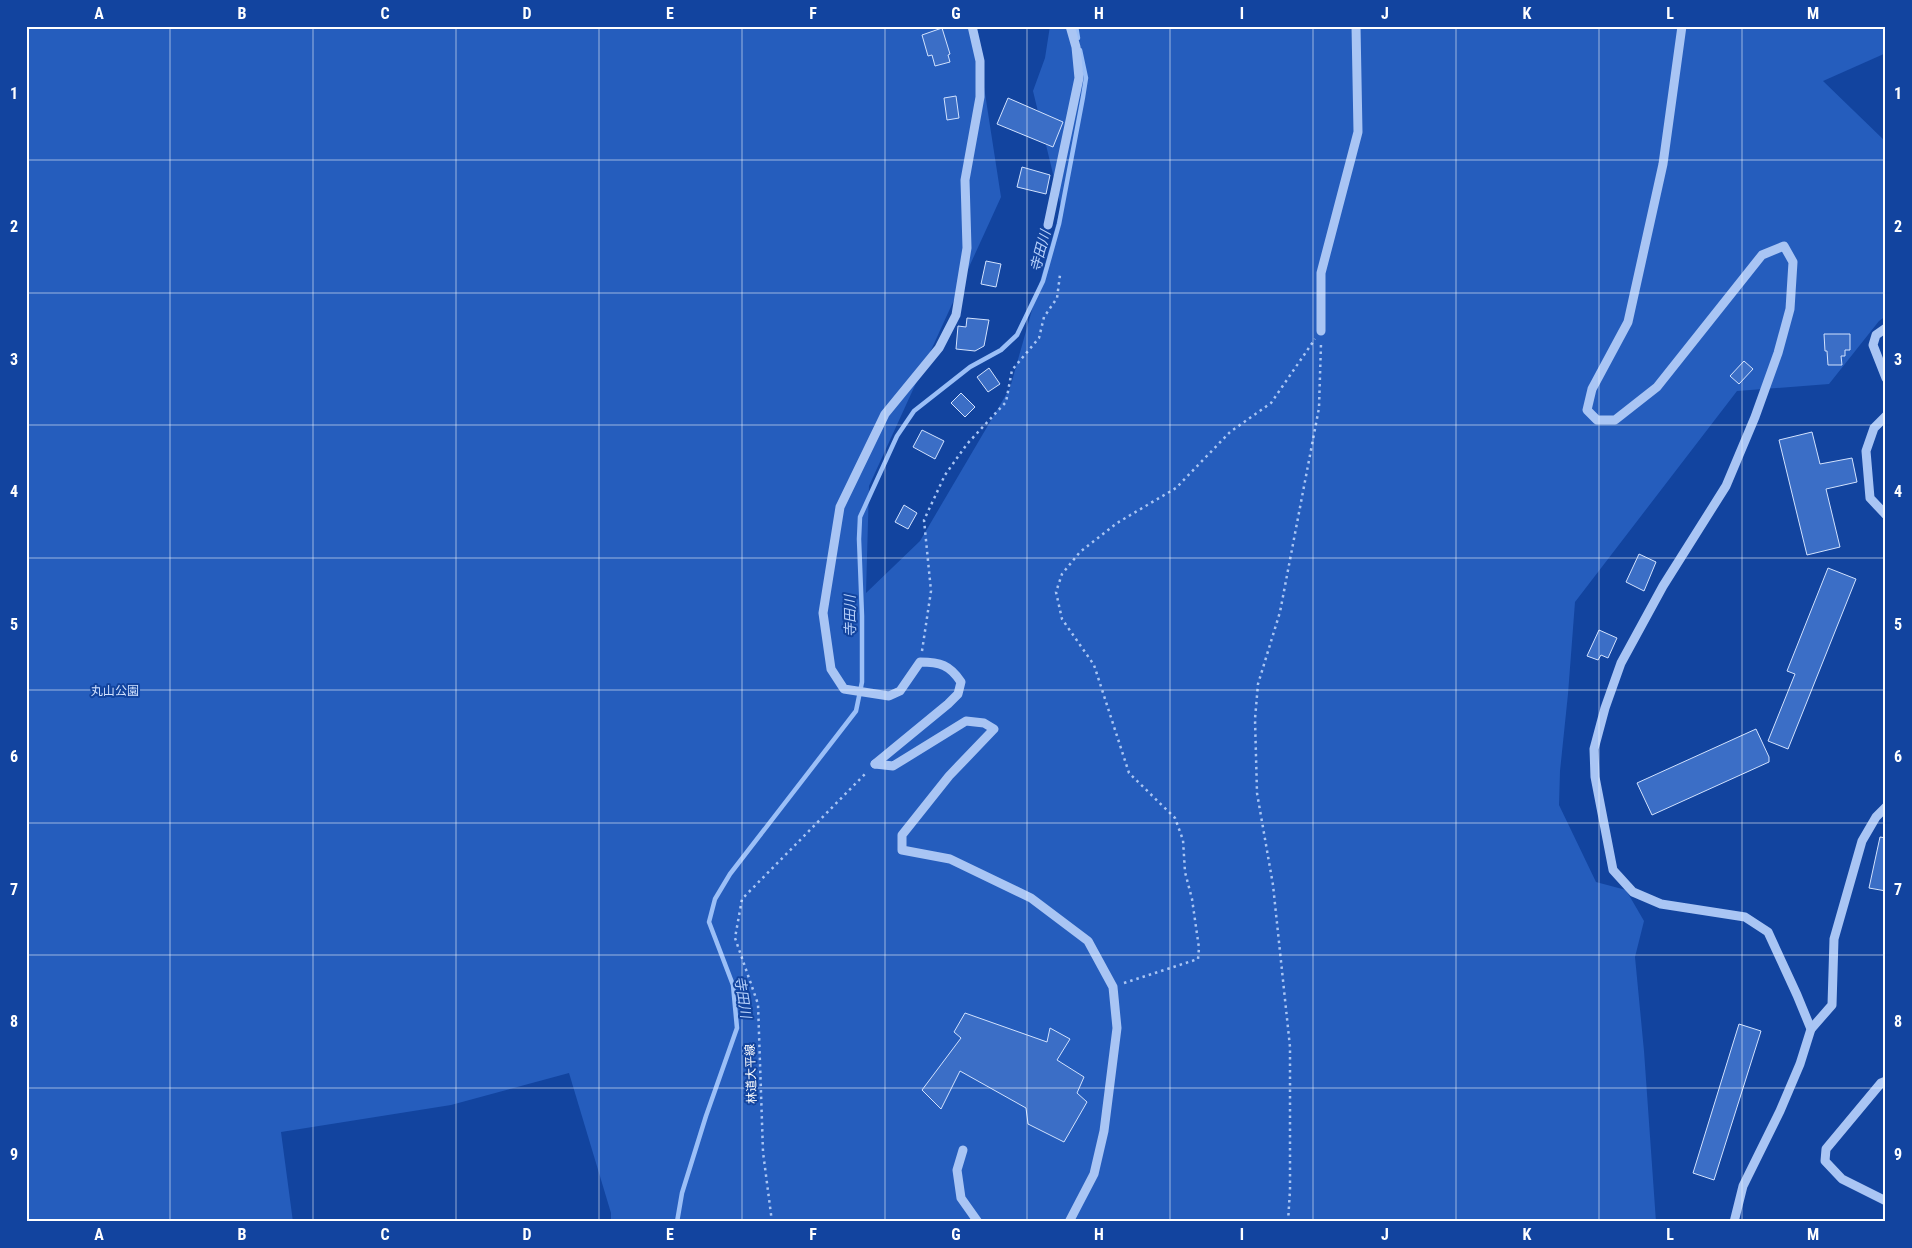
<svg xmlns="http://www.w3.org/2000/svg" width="1912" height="1248" font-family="'Roboto Condensed','Noto Sans JP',sans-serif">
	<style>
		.green { fill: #255dbd }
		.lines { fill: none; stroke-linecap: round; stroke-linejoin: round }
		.stream { stroke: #9bbff7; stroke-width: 4.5 }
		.building { fill: #3b6ec6; stroke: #d2e2fe }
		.path { stroke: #a9c5f4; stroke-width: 2.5; stroke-dasharray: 2.5 4; stroke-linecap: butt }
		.minor { stroke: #a9c5f4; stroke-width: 9 }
		.grid { fill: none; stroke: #fff; stroke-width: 1; stroke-opacity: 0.55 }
		.labels { text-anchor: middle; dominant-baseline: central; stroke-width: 4; stroke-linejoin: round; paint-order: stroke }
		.park-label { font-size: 12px; fill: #d2e2fe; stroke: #12449f }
		.street-label { font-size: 12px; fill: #fff; stroke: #12449f }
		.water-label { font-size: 14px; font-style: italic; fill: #b6d0fb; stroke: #12449f }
		.neatline { fill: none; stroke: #fff; stroke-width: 2 }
		.grid-label { font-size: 16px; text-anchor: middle; font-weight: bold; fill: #fff }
	</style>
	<rect width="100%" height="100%" fill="#12449f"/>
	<!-- green -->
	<polygon class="green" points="26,26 971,26 980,61 1001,197 869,486 866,593 920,541 1010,388 1061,207 1033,91 1045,58 1050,26 1886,26 1886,53 1823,81 1886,142 1886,316 1879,321 1829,384 1737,391 1575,602 1568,694 1560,771 1559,805 1596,882 1626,890 1644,921 1635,957 1644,1051 1656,1222 611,1222 611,1213 569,1073 451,1105 281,1132 293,1222 26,1222"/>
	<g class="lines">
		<!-- stream -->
		<g class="stream">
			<polyline points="1076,26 1078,38"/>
			<polyline points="677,1222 682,1193 706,1116 737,1028 733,985 709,922 715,899 730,874 856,711 862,682 862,616 859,539 860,517 897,436 914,411 970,367 1001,350 1017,335 1043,281 1059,224 1083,97 1086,78 1080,50"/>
		</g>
	</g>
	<!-- building -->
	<g class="building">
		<polygon points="942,28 950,54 948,55 950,62 935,66 932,55 928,56 922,35"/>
		<polygon points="956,96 959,118 947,120 944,98"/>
		<polygon points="1008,98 1063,122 1053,147 997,124"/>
		<polygon points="1022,167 1050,175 1046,194 1017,187"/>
		<polygon points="986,261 1001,264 996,287 981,284"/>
		<polygon points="967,318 989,320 984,346 975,351 956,349 958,326 966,327"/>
		<polygon points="1824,334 1850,334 1850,350 1845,350 1845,356 1841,356 1842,365 1828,365 1827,351 1825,351"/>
		<polygon points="1744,361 1753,369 1739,384 1730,376"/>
		<polygon points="989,368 1000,384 988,392 977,377"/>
		<polygon points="961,393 975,407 965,417 951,403"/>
		<polygon points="922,430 944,441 935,459 913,447"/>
		<polygon points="1812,432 1820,464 1852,458 1857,482 1826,489 1840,547 1807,555 1779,440"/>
		<polygon points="904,505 917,513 908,529 895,522"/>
		<polygon points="1639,554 1656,562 1644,591 1626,582"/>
		<polygon points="1828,568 1856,579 1788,749 1768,741 1795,674 1787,671"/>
		<polygon points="1599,630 1617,638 1608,658 1601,655 1598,660 1587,656"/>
		<polygon points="1756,729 1769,757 1769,762 1652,815 1637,783"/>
		<polygon points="1880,837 1886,838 1886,891 1869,888"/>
		<polygon points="965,1013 1047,1042 1050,1028 1070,1039 1057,1060 1084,1077 1077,1093 1087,1102 1064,1142 1028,1124 1026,1108 960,1071 941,1109 922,1090 961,1038 954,1032"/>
		<polygon points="1739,1024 1761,1031 1714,1180 1693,1173"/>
	</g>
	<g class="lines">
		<!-- path -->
		<g class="path">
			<polyline points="922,651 931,591 924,520 945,475 967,444 1006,402 1012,370 1039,338 1044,317 1057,298 1060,275"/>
			<polyline points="1124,983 1198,959 1199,948 1192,899 1185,872 1183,840 1175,818 1129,773 1094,665 1062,619 1056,592 1062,574 1080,552 1117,523 1176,488 1230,432 1271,403 1315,339"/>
			<polyline points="772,1222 763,1152 758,1004 735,938 742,899 867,772"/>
			<polyline points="1288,1222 1290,1190 1290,1047 1273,885 1257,793 1255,719 1258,684 1280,612 1319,408 1321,343"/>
		</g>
		<!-- minor -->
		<g class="minor">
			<polyline points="1682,26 1663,164 1628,322 1592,389 1587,410 1597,420 1615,420 1657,387 1762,255 1784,246 1793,262 1790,309 1778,353 1755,417 1726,486 1663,586 1621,663 1605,708 1594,749 1595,777 1613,870 1633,892 1661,904 1745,917 1768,932 1797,995 1811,1029 1800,1064 1780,1111 1743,1186 1734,1222"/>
			<polyline points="1048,225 1079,78 1076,47 1070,26"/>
			<polyline points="1886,328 1876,335 1873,345 1886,378"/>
			<polyline points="1321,331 1321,273 1358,132 1356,26"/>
			<polyline points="1886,416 1874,428 1866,451 1870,498 1886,515"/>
			<path d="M875,764l73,-60 10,-10 3,-12c-11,-17 -21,-20 -41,-20l-20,29 -11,5 -45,-7 -13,-20 -8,-56 17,-106 45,-93 54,-66 17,-33 11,-67 -2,-68 15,-83v-36l-8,-35"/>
			<polyline points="875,764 893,766 966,721 984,723 994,729 949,776 902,835 902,850 950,859 1031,898 1088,941 1113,987 1117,1028 1104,1131 1094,1174 1069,1222"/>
			<polyline points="1811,1029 1832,1005 1834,939 1862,841 1876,817 1886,807"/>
			<polyline points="1886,1081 1881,1083 1826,1149 1825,1161 1842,1179 1886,1201"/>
			<polyline points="963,1150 957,1170 961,1198 978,1222"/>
		</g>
	</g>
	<!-- grid -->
	<path class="grid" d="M170,26v1196M313,26v1196M456,26v1196M599,26v1196M742,26v1196M885,26v1196M1027,26v1196M1170,26v1196M1313,26v1196M1456,26v1196M1599,26v1196M1742,26v1196M26,160h1860M26,293h1860M26,425h1860M26,558h1860M26,690h1860M26,823h1860M26,955h1860M26,1088h1860"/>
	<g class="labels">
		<!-- park labels -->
		<g class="park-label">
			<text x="115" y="691">丸山公園</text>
		</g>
		<!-- street labels -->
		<g class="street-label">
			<text transform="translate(751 1074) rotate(-92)">林道大平線</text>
		</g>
		<!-- water labels -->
		<g class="water-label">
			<text transform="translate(1040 251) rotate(-75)">寺田川</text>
			<text transform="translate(850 616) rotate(-91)">寺田川</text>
			<text transform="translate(743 997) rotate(81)">寺田川</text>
		</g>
	</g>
	<!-- border -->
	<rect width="1912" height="1248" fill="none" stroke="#12449f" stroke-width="55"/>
	<rect x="28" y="28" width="1856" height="1192" class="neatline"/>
	<g class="grid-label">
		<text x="99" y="19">A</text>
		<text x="242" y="19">B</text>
		<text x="385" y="19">C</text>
		<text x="527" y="19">D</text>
		<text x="670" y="19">E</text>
		<text x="813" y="19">F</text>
		<text x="956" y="19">G</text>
		<text x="1099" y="19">H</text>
		<text x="1242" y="19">I</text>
		<text x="1385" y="19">J</text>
		<text x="1527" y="19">K</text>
		<text x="1670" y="19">L</text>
		<text x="1813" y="19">M</text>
		<text x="14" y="99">1</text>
		<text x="1898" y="99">1</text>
		<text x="14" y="232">2</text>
		<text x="1898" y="232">2</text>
		<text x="14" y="365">3</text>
		<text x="1898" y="365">3</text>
		<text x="14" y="497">4</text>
		<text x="1898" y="497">4</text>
		<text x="14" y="630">5</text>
		<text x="1898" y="630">5</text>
		<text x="14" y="762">6</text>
		<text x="1898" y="762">6</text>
		<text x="14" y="895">7</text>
		<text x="1898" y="895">7</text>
		<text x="14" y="1027">8</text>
		<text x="1898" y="1027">8</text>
		<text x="14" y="1160">9</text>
		<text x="1898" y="1160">9</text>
		<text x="99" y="1240">A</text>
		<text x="242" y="1240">B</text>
		<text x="385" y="1240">C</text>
		<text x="527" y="1240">D</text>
		<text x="670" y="1240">E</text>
		<text x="813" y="1240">F</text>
		<text x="956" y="1240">G</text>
		<text x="1099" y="1240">H</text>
		<text x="1242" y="1240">I</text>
		<text x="1385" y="1240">J</text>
		<text x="1527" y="1240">K</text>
		<text x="1670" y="1240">L</text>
		<text x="1813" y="1240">M</text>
	</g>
</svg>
